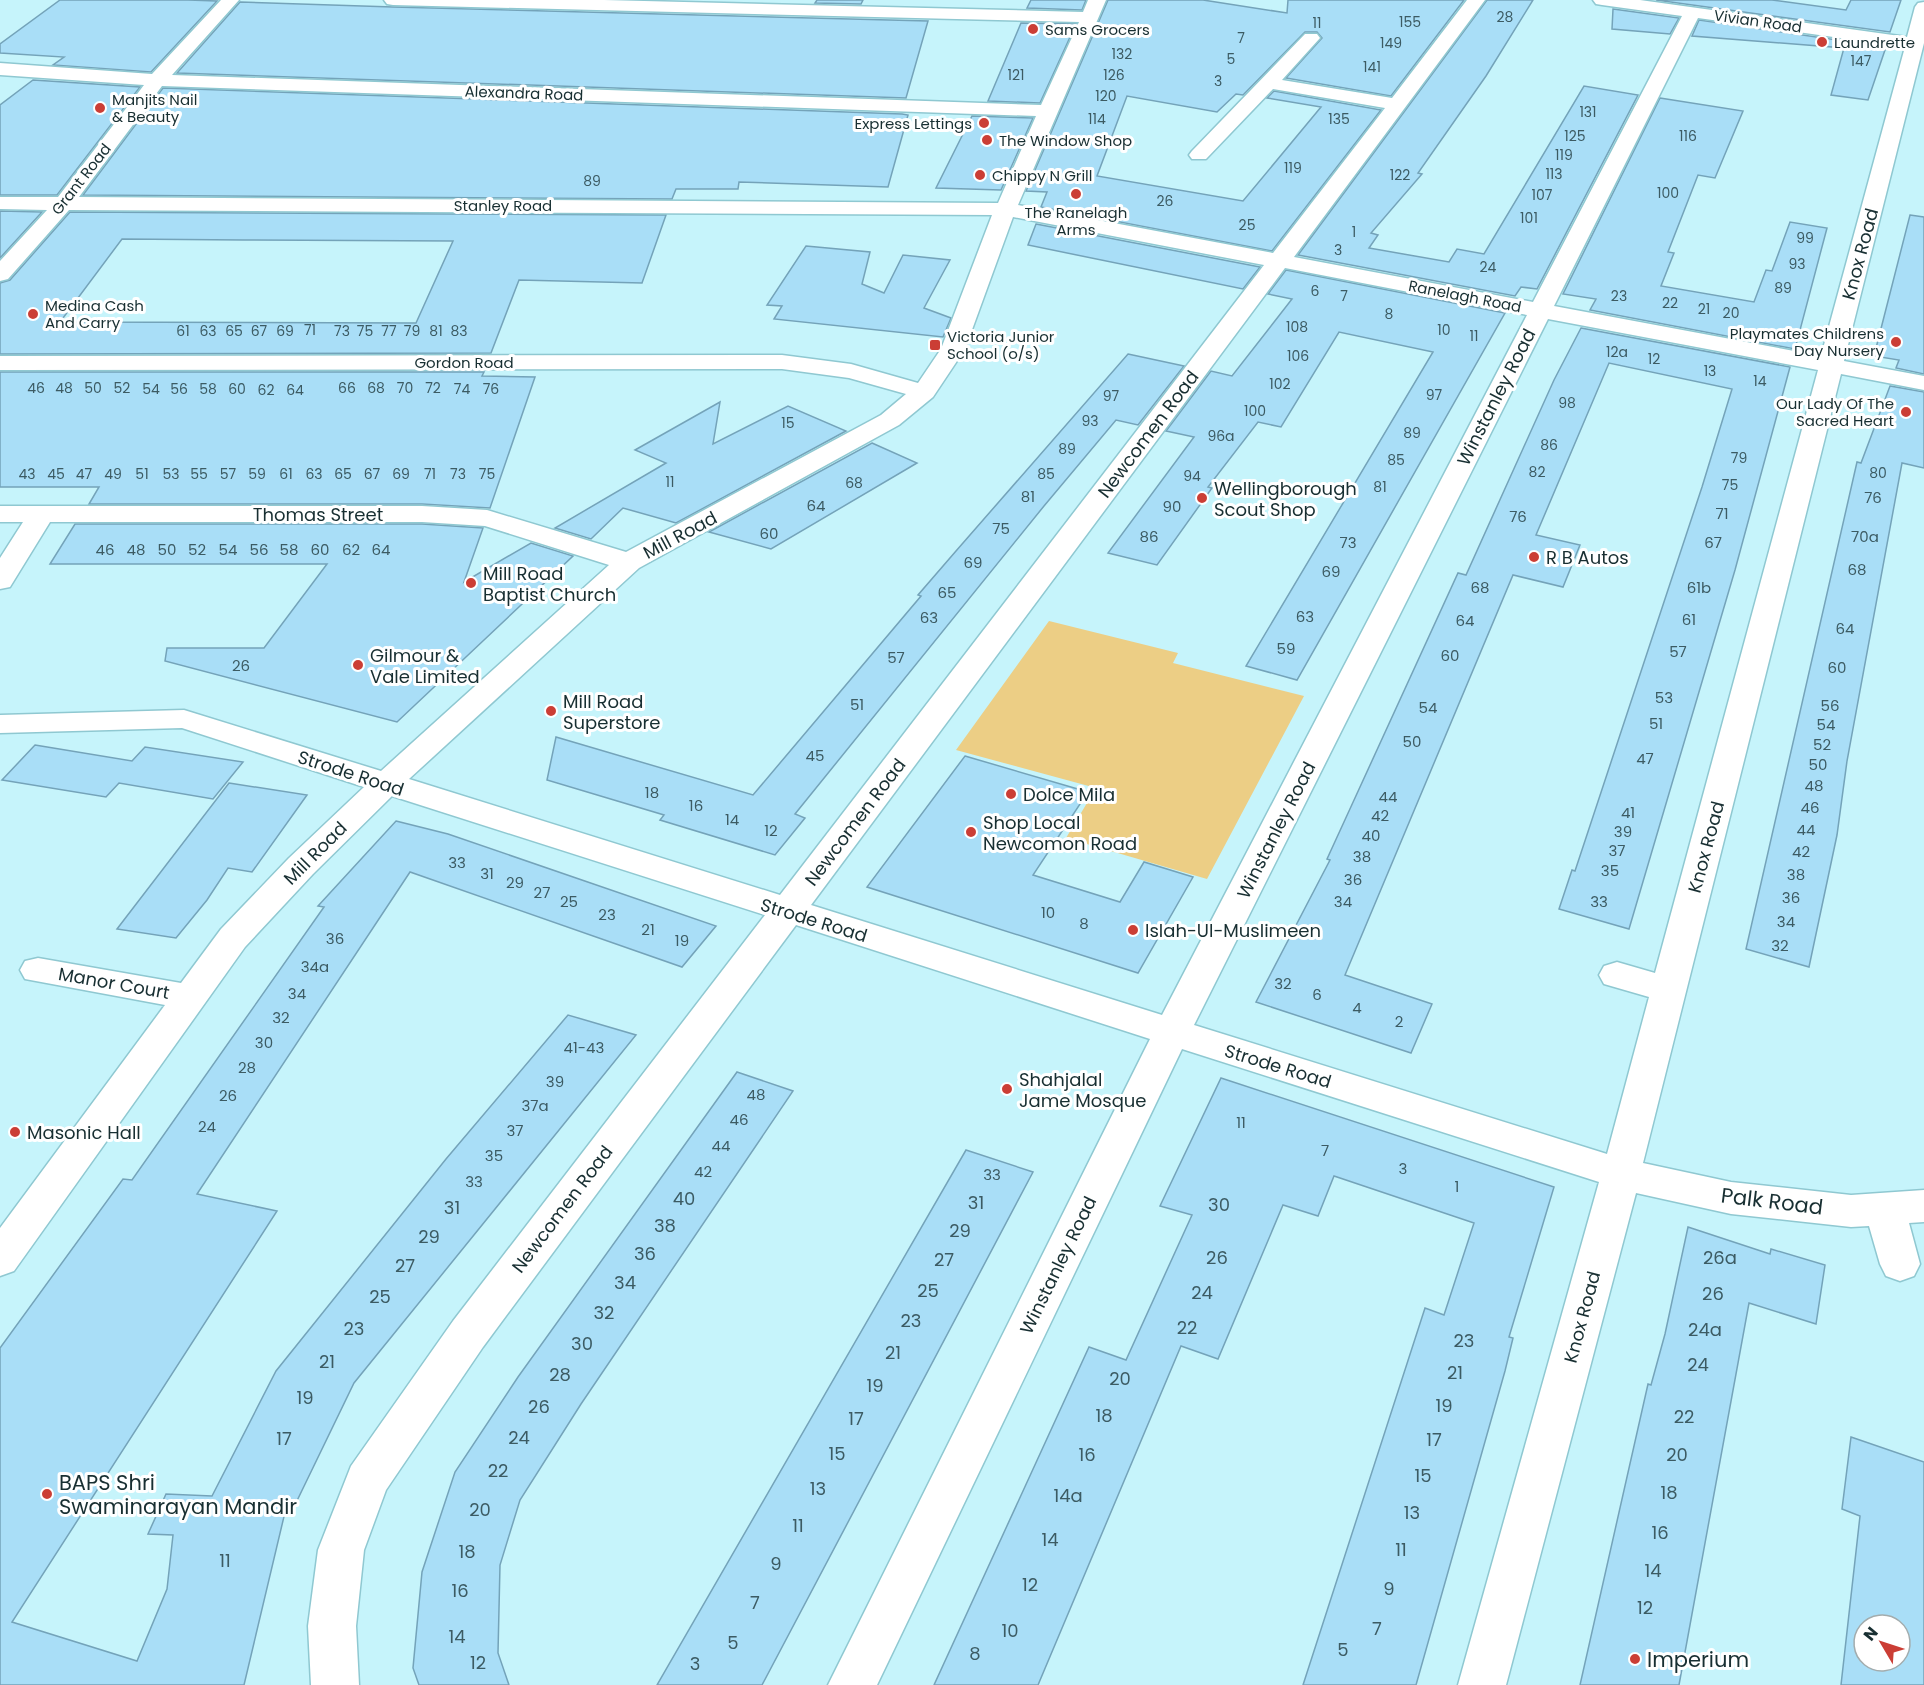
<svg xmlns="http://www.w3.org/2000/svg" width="1924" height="1685" font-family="Poppins,sans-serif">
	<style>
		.green { fill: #ecce85 }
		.building { fill: #a9def7; stroke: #74a3b9; stroke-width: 1.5; fill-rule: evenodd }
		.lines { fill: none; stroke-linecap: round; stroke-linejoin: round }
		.minor-casing { stroke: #8fc8d1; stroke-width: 3 }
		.minor { fill: #fff; fill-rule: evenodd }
		.poi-dot { fill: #cb3e35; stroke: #fff; stroke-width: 2 }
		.labels { text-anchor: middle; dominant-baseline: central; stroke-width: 6; stroke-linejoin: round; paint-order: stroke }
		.far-number-label { font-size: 14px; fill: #3c5b63 }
		.far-street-label { font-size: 15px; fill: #182f32; stroke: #fff }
		.far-poi-label { font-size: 15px; fill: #182f32; stroke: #fff; text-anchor: start }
		.number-label { font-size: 15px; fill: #3c5b63 }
		.street-label { font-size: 18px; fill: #182f32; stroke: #fff }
		.poi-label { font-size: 18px; fill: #182f32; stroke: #fff; text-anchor: start }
		.near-number-label { font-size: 18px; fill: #3c5b63 }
		.near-street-label { font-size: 21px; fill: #182f32; stroke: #fff }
		.near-poi-label { font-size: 21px; fill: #182f32; stroke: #fff; text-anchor: start }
	</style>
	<rect width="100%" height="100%" fill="#c6f4fb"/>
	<!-- green -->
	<polygon class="green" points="1049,621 1178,653 1173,663 1304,696 1207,879 1066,838 1096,788 956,750"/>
	<!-- building -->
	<g class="building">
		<polygon points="60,0 188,0 217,1 151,72 53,65 64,57 0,53 0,44"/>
		<polygon points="817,0 863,0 861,4 815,3"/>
		<polygon points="1031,0 1086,0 1082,10 1027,8"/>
		<polygon points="1108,0 1203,0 1287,13 1288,0 1464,0 1391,96 1286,78 1322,38 1317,32 1305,32 1243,95 1236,94 1217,112 1127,96 1097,176 1243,201 1321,107 1267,98 1274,91 1381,110 1272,251 1041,207 1047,192 1026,191"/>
		<polygon points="1487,0 1533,0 1486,76 1418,173 1422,174 1371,233 1378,235 1369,248 1449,262 1457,249 1484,254 1584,86 1638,95 1537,289 1521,287 1515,296 1298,255"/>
		<polygon points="1656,0 1772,0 1846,10 1851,0 1901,0 1890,32"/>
		<polygon points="240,2 393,7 928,21 906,98 177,73"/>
		<polygon points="1613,9 1679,18 1670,34 1612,29"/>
		<polygon points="1699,20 1886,47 1868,100 1831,95 1844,48 1692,36"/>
		<polygon points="1021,23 1076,24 1040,103 988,101"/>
		<polygon points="33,80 140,87 57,195 0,195 0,105"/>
		<polygon points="163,88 902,114 908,115 888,187 739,182 738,189 676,189 672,199 83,195"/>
		<polygon points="1660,98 1743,111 1715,178 1698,175 1668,252 1674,253 1661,286 1754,302 1766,270 1772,271 1790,222 1827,228 1795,349 1590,310 1596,299 1563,294"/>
		<polygon points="972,116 1033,118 1001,190 936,188"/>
		<polygon points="0,211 42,212 0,258"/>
		<path d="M70,212l596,3 -24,68 -123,-3 -28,73 -491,1v-71l10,-3zM122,239l122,1 209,1 -37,82 -356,-1z"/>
		<polygon points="1910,215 1924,217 1924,374 1896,368 1899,360 1874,356"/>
		<polygon points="1036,224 1260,267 1243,289 1028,245"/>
		<polygon points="806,246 870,252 862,284 884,293 903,255 950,260 924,308 951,318 943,337 774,319 782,306 767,305"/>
		<polygon points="1286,270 1505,313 1297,680 1246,666 1433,352 1339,332 1281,427 1258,422 1208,487 1212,488 1157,565 1108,553 1194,437 1166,431 1211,371 1232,376 1292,299 1268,294"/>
		<polygon points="1581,328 1790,367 1735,570 1629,929 1559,909 1572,870 1575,871 1702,487 1732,389 1609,363 1536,535 1580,545 1563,587 1513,575 1345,975 1432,1004 1411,1053 1256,1002 1330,860 1327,859 1349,811 1458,573 1466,575 1554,380"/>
		<polygon points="1128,354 1184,366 1138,425 1116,420 1044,506 795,814 805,818 775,855 660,820 664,815 547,780 556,737 753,795 921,596 918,595 956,551"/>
		<polygon points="0,372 484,372 482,376 535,377 490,508 422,504 89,504 99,487 0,487"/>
		<polygon points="1890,386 1924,392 1924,468 1902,463 1847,761 1837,835 1809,967 1746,949 1857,462 1861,463"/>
		<polygon points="720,402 713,444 788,406 846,431 676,523 623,508 591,539 555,528 666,463 635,450"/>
		<polygon points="872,443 917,463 771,549 709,532"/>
		<polygon points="75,524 422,524 483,528 464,582 531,543 573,556 397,722 165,661 167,648 264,648 327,564 50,564"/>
		<polygon points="35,745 132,761 145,747 243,762 213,799 119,783 106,797 2,780"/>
		<polygon points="965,756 1088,792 1033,875 1120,902 1144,862 1193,877 1138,973 867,887"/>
		<polygon points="229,783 307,795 252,872 228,868 207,900 176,938 117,929"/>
		<polygon points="396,821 448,834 716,926 682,967 410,872 197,1194 277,1211 12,1622 137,1661 167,1589 173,1535 148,1534 166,1494 212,1496 276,1371 446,1159 568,1015 636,1035 354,1383 293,1509 286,1508 244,1685 0,1685 0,1348 123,1179 132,1180 324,907 318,906"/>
		<polygon points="737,1072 793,1091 581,1404 520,1500 500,1565 498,1653 509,1685 419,1685 413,1668 422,1572 455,1472 518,1377"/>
		<polygon points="1221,1078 1554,1187 1509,1337 1513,1338 1505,1371 1416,1685 1303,1685 1425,1308 1444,1315 1474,1223 1334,1176 1318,1216 1283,1205 1218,1359 1181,1346 1038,1685 934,1685 1089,1347 1126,1360 1192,1215 1160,1206"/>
		<polygon points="966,1150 1033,1172 762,1685 657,1685"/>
		<polygon points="1688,1227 1770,1254 1771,1249 1825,1265 1816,1324 1749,1303 1679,1685 1580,1685 1648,1384 1651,1385 1665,1334"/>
		<path d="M1851,1437l73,25v223h-83l19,-169 -18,-7zM1864,1625h36v36h-36z"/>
	</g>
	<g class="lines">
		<!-- minor casing -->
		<g class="minor-casing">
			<path id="minor" d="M221,0h18l-67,75 869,30 38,-83 -686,-17 -6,-1 -3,-4h220l479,12 5,-12h18l-88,205 255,48 112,-145 -112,-19 -67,70h-14l-3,-4 3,-4 113,-117h12l3,4 -38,42 110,18 75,-98h18l-191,257 239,45 149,-286 -80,-11 -6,-1 -3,-4h47l267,37 8,-30 3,-4 6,-1v41l-80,318 80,15v14l-83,-16 -198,789 88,19 120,13 73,-5v32l-15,1 11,41 -6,12 -14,5 -14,-5 -6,-12 -11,-38 -18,1 -120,-13 -95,-21 -130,492h-48l141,-503 -417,-133 -305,636h-49l322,-646 -354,-114 -313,422 -97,143 -22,60 -8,76 3,59h-48l-3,-59 10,-76 33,-84 102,-145 312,-406 -373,-119 -79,78 -68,73 -231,324 -14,5v-48l165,-223 -140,-26 -5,-9 5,-9 13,-3 143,25 40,-54 68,-71 75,-71 -182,-59 -182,5v-18l184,-5 197,61 228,-206 -124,-39 -63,-4h-372l-40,65 -10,2v-31l23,-36h-23v-16h422l65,4 139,42 255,-137 25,-21 -57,-16 -67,-9 -782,1v-14l782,-1 69,9 67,19 23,-34 51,-134 -923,-5 -61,69 -8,2v-20l47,-51 -47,-1v-12h58l86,-112 -144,-10v-12l152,11zM1698,18l207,29 -84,309 -267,-50zM162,86l874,30 -38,87 -919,-6zM1013,217l251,48 -484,630 -371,-116 230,-211 260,-143 34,-28 32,-48zM1285,268l242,47 -365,700 -351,-110zM1548,319l270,51 -163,603 -38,-11 -13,4 -5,9 5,9 45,13 -42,157 -413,-129z"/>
		</g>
		<!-- minor -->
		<use href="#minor" class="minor"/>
	</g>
	<!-- markers -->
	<g class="poi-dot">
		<circle cx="1033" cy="29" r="6"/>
		<circle cx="1822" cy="42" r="6"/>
		<circle cx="100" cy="108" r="6"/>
		<circle cx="984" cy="123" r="6"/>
		<circle cx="987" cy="140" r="6"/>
		<circle cx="980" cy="175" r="6"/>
		<circle cx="1076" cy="194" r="6"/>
		<circle cx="33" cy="314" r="6"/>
		<circle cx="1896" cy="342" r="6"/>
		<rect x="929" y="339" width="12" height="12" rx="3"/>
		<circle cx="1906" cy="412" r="6"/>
		<circle cx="1202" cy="498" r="6"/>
		<circle cx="1534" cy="557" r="6"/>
		<circle cx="471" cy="583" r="6"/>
		<circle cx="358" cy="665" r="6"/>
		<circle cx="551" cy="711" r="6"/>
		<circle cx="1011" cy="794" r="6"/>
		<circle cx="971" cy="832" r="6"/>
		<circle cx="1133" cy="930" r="6"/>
		<circle cx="1007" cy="1089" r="6"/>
		<circle cx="15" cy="1132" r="6"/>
		<circle cx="47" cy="1494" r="6"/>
		<circle cx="1635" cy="1659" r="6"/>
	</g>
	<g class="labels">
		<!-- far-number labels -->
		<g class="far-number-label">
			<text x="1505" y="17">28</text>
			<text x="1410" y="22">155</text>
			<text x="1317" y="23">11</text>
			<text x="1241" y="38">7</text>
			<text x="1391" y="43">149</text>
			<text x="1122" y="54">132</text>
			<text x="1231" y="59">5</text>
			<text x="1861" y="61">147</text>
			<text x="1372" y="67">141</text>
			<text x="1016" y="75">121</text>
			<text x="1114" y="75">126</text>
			<text x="1218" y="81">3</text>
			<text x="1106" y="96">120</text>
			<text x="1588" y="112">131</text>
			<text x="1097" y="119">114</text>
			<text x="1339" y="119">135</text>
			<text x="1575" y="136">125</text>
			<text x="1688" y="136">116</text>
			<text x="1564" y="155">119</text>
			<text x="1293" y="168">119</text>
			<text x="1554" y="174">113</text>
			<text x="1400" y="175">122</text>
			<text x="592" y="181">89</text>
			<text x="1668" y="193">100</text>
			<text x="1542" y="195">107</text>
			<text x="1165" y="201">26</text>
			<text x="1529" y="218">101</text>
			<text x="1247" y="225">25</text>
			<text x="1354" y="232">1</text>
			<text x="1805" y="238">99</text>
			<text x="1338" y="250">3</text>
			<text x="1797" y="264">93</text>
			<text x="1488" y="267">24</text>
			<text x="1783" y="288">89</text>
			<text x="1315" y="291">6</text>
			<text x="1344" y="296">7</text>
			<text x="1619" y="296">23</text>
			<text x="1670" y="303">22</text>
			<text x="1704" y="309">21</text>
			<text x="1731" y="313">20</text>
			<text x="1389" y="314">8</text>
			<text x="1297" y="327">108</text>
			<text x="310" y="330">71</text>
			<text x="1444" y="330">10</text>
			<text x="183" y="331">61</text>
			<text x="208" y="331">63</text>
			<text x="234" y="331">65</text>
			<text x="259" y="331">67</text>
			<text x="285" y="331">69</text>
			<text x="342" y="331">73</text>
			<text x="365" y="331">75</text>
			<text x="389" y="331">77</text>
			<text x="412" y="331">79</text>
			<text x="436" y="331">81</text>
			<text x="459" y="331">83</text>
			<text x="1474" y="336">11</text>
			<text x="1617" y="352">12a</text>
			<text x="1298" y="356">106</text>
			<text x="1654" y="359">12</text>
			<text x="1710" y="371">13</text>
			<text x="1760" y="381">14</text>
			<text x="1280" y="384">102</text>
			<text x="36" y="388">46</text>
			<text x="64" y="388">48</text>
			<text x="93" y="388">50</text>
			<text x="122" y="388">52</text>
			<text x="347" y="388">66</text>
			<text x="376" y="388">68</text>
			<text x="405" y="388">70</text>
			<text x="433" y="388">72</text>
			<text x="151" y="389">54</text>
			<text x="179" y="389">56</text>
			<text x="208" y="389">58</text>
			<text x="237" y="389">60</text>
			<text x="462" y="389">74</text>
			<text x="491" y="389">76</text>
			<text x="266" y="390">62</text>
			<text x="295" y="390">64</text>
			<text x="1434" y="395">97</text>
			<text x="1111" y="396">97</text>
			<text x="1567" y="403">98</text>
			<text x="1255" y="411">100</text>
			<text x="1090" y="421">93</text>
			<text x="788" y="423">15</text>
			<text x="1412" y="433">89</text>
			<text x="1221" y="436">96a</text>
			<text x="1549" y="445">86</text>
			<text x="1067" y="449">89</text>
			<text x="1739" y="458">79</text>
			<text x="1396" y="460">85</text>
			<text x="1537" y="472">82</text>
			<text x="1878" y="473">80</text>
			<text x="27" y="474">43</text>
			<text x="56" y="474">45</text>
			<text x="84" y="474">47</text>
			<text x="113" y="474">49</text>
			<text x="142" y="474">51</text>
			<text x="171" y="474">53</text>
			<text x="199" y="474">55</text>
			<text x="228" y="474">57</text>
			<text x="257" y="474">59</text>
			<text x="286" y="474">61</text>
			<text x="314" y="474">63</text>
			<text x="343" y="474">65</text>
			<text x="372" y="474">67</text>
			<text x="401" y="474">69</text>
			<text x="430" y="474">71</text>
			<text x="458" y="474">73</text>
			<text x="487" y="474">75</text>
			<text x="1046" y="474">85</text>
			<text x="1192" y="476">94</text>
			<text x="670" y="482">11</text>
			<text x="854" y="483">68</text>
			<text x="1730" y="485">75</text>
			<text x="1380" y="487">81</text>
		</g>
		<!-- far-street labels -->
		<g class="far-street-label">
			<text transform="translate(1758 21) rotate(8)">Vivian Road</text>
			<text transform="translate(524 93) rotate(2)">Alexandra Road</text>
			<text transform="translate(81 179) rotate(-52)">Grant Road</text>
			<text x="503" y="205">Stanley Road</text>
			<text transform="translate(1465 296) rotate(11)">Ranelagh Road</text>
			<text x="464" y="362">Gordon Road</text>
		</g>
		<!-- far-poi labels -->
		<g class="far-poi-label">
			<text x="1045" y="29">Sams Grocers</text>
			<text x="1834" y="42">Laundrette</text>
			<text x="112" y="99">Manjits Nail<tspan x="112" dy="17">&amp; Beauty</tspan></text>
			<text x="972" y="123" text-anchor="end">Express Lettings</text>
			<text x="999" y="140">The Window Shop</text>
			<text x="992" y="175">Chippy N Grill</text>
			<text x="1076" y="212" text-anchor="middle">The Ranelagh<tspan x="1076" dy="17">Arms</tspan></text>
			<text x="45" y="305">Medina Cash<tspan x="45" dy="17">And Carry</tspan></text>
			<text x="1884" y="333" text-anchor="end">Playmates Childrens<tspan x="1884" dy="17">Day Nursery</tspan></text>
			<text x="947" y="336">Victoria Junior<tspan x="947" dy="17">School (o/s)</tspan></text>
			<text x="1894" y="403" text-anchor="end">Our Lady Of The<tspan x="1894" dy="17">Sacred Heart</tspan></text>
		</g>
		<!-- number labels -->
		<g class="number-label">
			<text x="1028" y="496">81</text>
			<text x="1873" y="497">76</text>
			<text x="816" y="505">64</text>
			<text x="1172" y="506">90</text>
			<text x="1722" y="513">71</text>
			<text x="1518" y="516">76</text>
			<text x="1001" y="528">75</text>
			<text x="769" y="533">60</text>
			<text x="1149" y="536">86</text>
			<text x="1865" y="536">70a</text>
			<text x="1348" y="542">73</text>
			<text x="1713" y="542">67</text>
			<text x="105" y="549">46</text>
			<text x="136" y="549">48</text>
			<text x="167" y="549">50</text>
			<text x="197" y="549">52</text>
			<text x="228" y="549">54</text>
			<text x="259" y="549">56</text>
			<text x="289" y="549">58</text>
			<text x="320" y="549">60</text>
			<text x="351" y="549">62</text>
			<text x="381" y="549">64</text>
			<text x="973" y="562">69</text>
			<text x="1857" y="569">68</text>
			<text x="1331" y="571">69</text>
			<text x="1480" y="587">68</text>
			<text x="1699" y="587">61b</text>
			<text x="947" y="592">65</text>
			<text x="1305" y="616">63</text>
			<text x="929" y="617">63</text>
			<text x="1689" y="619">61</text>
			<text x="1465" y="620">64</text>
			<text x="1845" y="628">64</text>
			<text x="1286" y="648">59</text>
			<text x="1678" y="651">57</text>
			<text x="1450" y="655">60</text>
			<text x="896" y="657">57</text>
			<text x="241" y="665">26</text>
			<text x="1837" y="667">60</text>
			<text x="1664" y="697">53</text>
			<text x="857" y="704">51</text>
			<text x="1830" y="705">56</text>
			<text x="1428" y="707">54</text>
			<text x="1656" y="723">51</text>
			<text x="1826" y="724">54</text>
			<text x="1412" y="741">50</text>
			<text x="1822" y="744">52</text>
			<text x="815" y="755">45</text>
			<text x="1645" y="758">47</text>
			<text x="1818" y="764">50</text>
			<text x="1814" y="785">48</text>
			<text x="652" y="792">18</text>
			<text x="1388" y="796">44</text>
			<text x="696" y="805">16</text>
			<text x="1810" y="807">46</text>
			<text x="1628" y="812">41</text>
			<text x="1380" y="815">42</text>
			<text x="732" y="819">14</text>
			<text x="1806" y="829">44</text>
			<text x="771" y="830">12</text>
			<text x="1623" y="831">39</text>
			<text x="1371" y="835">40</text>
			<text x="1617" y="850">37</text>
			<text x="1801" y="851">42</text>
			<text x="1362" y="856">38</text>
			<text x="457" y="862">33</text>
			<text x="1610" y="870">35</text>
			<text x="487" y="873">31</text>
			<text x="1796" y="874">38</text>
			<text x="1353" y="879">36</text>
			<text x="515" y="882">29</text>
			<text x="542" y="892">27</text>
			<text x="1791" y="897">36</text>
			<text x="569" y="901">25</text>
			<text x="1343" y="901">34</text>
			<text x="1599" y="901">33</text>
			<text x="1048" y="912">10</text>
			<text x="607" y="914">23</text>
			<text x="1786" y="921">34</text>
			<text x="1084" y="923">8</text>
			<text x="648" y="929">21</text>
			<text x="335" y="938">36</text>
			<text x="682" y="940">19</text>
			<text x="1780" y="945">32</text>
			<text x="315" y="966">34a</text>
			<text x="1283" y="983">32</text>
			<text x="297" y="993">34</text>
			<text x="1317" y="994">6</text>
			<text x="1357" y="1007">4</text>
			<text x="281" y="1017">32</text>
			<text x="1399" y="1021">2</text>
			<text x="264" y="1042">30</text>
			<text x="584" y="1047">41-43</text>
			<text x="247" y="1067">28</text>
			<text x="555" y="1081">39</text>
			<text x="756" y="1094">48</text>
			<text x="228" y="1095">26</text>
			<text x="535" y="1105">37a</text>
			<text x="739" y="1119">46</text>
			<text x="1241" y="1122">11</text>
			<text x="207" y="1126">24</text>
			<text x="515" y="1130">37</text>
			<text x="721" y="1145">44</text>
			<text x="1325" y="1150">7</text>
			<text x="494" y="1155">35</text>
			<text x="1403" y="1168">3</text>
			<text x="703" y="1171">42</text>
			<text x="992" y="1174">33</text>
			<text x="474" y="1181">33</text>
			<text x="1457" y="1186">1</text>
		</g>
		<!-- street labels -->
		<g class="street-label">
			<text transform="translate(1860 254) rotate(-75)">Knox Road</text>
			<text transform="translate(1496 397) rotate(-63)">Winstanley Road</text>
			<text transform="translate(1148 434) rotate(-53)">Newcomen Road</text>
			<text x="318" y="514">Thomas Street</text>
			<text transform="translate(680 535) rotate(-28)">Mill Road</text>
			<text transform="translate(351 773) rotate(18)">Strode Road</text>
			<text transform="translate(855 822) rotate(-53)">Newcomen Road</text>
			<text transform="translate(1276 830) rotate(-63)">Winstanley Road</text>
			<text transform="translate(1706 847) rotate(-75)">Knox Road</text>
			<text transform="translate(315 853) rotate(-45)">Mill Road</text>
			<text transform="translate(814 920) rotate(17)">Strode Road</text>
			<text transform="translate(114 983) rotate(10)">Manor Court</text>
			<text transform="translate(1278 1066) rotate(17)">Strode Road</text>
			<text transform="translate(562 1209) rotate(-53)">Newcomen Road</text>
			<text transform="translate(1058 1265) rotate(-64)">Winstanley Road</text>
			<text transform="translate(1582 1317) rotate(-75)">Knox Road</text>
		</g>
		<!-- poi labels -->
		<g class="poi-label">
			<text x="1214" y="488">Wellingborough<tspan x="1214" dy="21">Scout Shop</tspan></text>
			<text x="1546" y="557">R B Autos</text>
			<text x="483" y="573">Mill Road<tspan x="483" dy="21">Baptist Church</tspan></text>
			<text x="370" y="655">Gilmour &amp;<tspan x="370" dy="21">Vale Limited</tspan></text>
			<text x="563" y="701">Mill Road<tspan x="563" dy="21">Superstore</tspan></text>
			<text x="1023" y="794">Dolce Mila</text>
			<text x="983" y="822">Shop Local<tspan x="983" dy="21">Newcomon Road</tspan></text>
			<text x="1145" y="930">Islah-Ul-Muslimeen</text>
			<text x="1019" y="1079">Shahjalal<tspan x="1019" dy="21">Jame Mosque</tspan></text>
			<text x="27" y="1132">Masonic Hall</text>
		</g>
		<!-- near-number labels -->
		<g class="near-number-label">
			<text x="684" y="1198">40</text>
			<text x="976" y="1202">31</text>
			<text x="1219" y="1204">30</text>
			<text x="452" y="1207">31</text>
			<text x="665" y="1225">38</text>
			<text x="960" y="1230">29</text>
			<text x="429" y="1236">29</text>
			<text x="645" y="1253">36</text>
			<text x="1217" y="1257">26</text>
			<text x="1720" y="1257">26a</text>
			<text x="944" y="1259">27</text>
			<text x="405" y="1265">27</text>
			<text x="625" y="1282">34</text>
			<text x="928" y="1290">25</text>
			<text x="1202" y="1292">24</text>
			<text x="1713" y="1293">26</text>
			<text x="380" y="1296">25</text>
			<text x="604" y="1312">32</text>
			<text x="911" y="1320">23</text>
			<text x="1187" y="1327">22</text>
			<text x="354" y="1328">23</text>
			<text x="1705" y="1329">24a</text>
			<text x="1464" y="1340">23</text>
			<text x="582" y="1343">30</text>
			<text x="893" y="1352">21</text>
			<text x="327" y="1361">21</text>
			<text x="1698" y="1364">24</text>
			<text x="1455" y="1372">21</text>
			<text x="560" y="1374">28</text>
			<text x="1120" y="1378">20</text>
			<text x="875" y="1385">19</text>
			<text x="305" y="1397">19</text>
			<text x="1444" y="1405">19</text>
			<text x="539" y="1406">26</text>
			<text x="1104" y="1415">18</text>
			<text x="1684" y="1416">22</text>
			<text x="856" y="1418">17</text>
			<text x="519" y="1437">24</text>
			<text x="284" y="1438">17</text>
			<text x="1434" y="1439">17</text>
			<text x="837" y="1453">15</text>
			<text x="1087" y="1454">16</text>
			<text x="1677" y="1454">20</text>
			<text x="498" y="1470">22</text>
			<text x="1423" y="1475">15</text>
			<text x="818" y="1488">13</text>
			<text x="1669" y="1492">18</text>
			<text x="1068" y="1495">14a</text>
			<text x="480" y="1509">20</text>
			<text x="1412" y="1512">13</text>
			<text x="798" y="1525">11</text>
			<text x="1660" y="1532">16</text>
			<text x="1050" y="1539">14</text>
			<text x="1401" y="1549">11</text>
			<text x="467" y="1551">18</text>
			<text x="225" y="1560">11</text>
			<text x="776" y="1563">9</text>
			<text x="1653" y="1570">14</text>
			<text x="1030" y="1584">12</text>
			<text x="1389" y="1588">9</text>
			<text x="460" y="1590">16</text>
			<text x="755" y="1602">7</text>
			<text x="1645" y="1607">12</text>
			<text x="1377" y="1628">7</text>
			<text x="1010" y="1630">10</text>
			<text x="457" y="1636">14</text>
			<text x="733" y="1642">5</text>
			<text x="1343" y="1649">5</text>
			<text x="975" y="1653">8</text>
			<text x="478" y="1662">12</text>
			<text x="695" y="1663">3</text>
		</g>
		<!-- near-street labels -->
		<g class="near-street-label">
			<text transform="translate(1772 1201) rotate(7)">Palk Road</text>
		</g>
		<!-- near-poi labels -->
		<g class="near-poi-label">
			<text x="59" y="1482">BAPS Shri<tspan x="59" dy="24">Swaminarayan Mandir</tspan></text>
			<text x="1647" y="1659">Imperium</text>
		</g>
	</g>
	<!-- north arrow -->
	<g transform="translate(1882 1643) rotate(309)"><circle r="28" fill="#ffffff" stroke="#a3acad" stroke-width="1.5"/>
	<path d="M0-4.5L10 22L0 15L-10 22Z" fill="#cb3e35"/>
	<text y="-9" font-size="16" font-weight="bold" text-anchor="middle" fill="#182f32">N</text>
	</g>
</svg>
